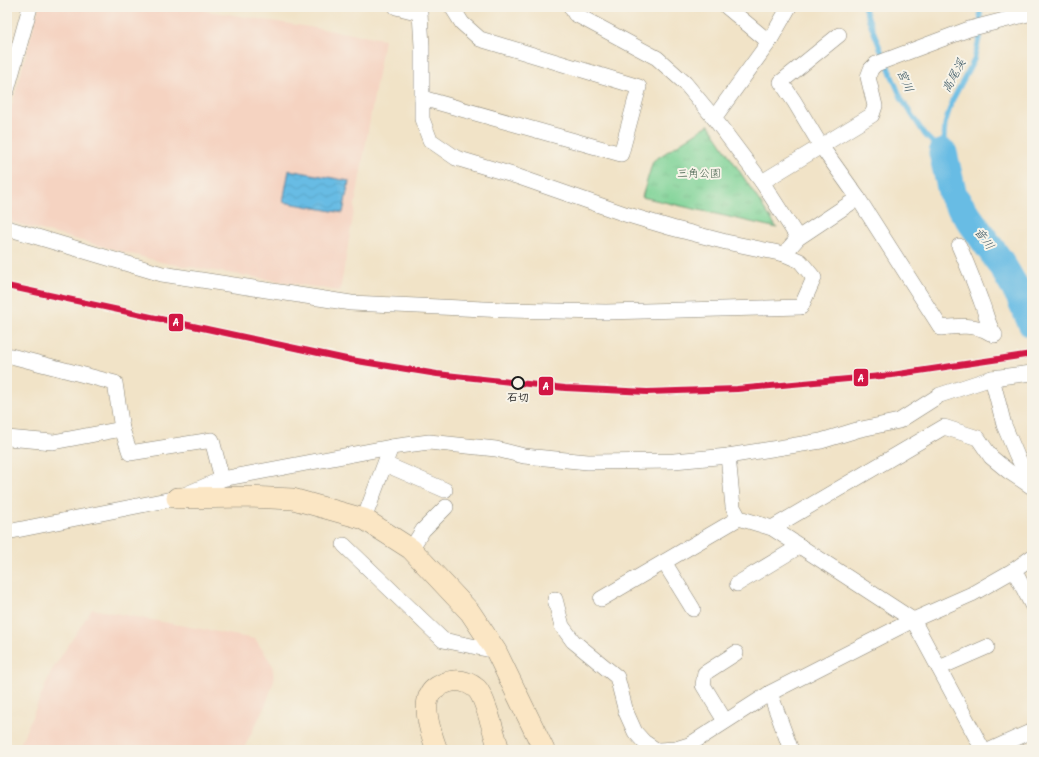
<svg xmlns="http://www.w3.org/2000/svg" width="1039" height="757" font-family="Kalam,'Klee One',sans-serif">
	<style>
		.built { fill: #f5d3c1 }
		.park { fill: url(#park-tufts); stroke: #4e785a }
		.water { fill: url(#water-waves); stroke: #426c80 }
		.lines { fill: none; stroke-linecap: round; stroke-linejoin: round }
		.stream { stroke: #68bce4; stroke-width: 5 }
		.river { stroke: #68bce4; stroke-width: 29 }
		.street-casing { stroke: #868072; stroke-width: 16 }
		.secondary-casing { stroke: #868072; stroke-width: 22 }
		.street { stroke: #fff; stroke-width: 15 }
		.secondary { stroke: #fbe6c4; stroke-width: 21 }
		.rail-1-casing { stroke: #f7f3e8; stroke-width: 9 }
		.rail-1 { stroke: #d21644; stroke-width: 6 }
		.stop-dot { fill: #f7f3e8; stroke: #1c1c1c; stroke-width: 2 }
		.labels { text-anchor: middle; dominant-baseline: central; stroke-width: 4; stroke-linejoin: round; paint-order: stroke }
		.park-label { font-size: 11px; fill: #3f5c47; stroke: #f7f3e8 }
		.stop-label { font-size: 11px; font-weight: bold; fill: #1c1c1c; stroke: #f7f3e8 }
		.water-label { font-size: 12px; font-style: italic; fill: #375462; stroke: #f7f3e8 }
		.line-badge { stroke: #f7f3e8; stroke-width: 1.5 }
		.badge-label { font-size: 11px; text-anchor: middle; font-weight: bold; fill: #fff }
	</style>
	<defs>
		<pattern id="park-tufts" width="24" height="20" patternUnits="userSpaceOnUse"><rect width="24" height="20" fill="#7fd397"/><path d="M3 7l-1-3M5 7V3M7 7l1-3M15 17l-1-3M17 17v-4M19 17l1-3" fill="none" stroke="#6db582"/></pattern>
		<pattern id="water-waves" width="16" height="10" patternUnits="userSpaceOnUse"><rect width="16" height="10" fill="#68bce4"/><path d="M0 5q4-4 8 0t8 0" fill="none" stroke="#5aa1c3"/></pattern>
	</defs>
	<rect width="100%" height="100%" fill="#f7f3e8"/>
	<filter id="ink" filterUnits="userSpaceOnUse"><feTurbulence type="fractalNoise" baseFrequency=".025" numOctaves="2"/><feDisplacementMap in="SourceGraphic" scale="8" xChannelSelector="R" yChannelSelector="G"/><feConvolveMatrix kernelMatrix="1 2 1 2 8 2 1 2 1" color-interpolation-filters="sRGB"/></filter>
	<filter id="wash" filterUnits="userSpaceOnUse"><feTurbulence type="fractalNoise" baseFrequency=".012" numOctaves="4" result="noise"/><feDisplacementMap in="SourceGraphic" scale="16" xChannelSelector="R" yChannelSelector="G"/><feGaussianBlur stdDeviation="0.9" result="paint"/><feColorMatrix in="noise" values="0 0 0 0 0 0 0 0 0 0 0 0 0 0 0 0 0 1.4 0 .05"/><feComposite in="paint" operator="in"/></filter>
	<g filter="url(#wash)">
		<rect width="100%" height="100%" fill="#f1e3c7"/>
		<!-- built -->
		<g class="built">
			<polygon points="39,7 183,7 384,39 340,291 165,263 7,221 7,123"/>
			<polygon points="92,609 255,639 272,664 274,680 266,704 243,750 33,750 19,747 52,670"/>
		</g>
		<!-- park -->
		<polygon class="park" points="708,125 709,125 777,228 642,197 653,161"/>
		<!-- water -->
		<polygon class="water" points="289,170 349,181 343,213 283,202"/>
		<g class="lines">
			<!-- stream -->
			<g class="stream">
				<polyline points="864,7 880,48 902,100 925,135 943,153"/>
				<polyline points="943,153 945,124 952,101 974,60 981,31 980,7"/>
			</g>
			<!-- river -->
			<polyline class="river" points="943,153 953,196 1000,262 1020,296 1032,323"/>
		</g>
	</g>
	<g filter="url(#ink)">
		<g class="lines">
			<!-- street casing -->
			<g class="street-casing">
				<g id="street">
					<polyline points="396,7 420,13 422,46 422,119 430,140 456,158 516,176 625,214 672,228 726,242 784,254"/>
					<polyline points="571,7 575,14 657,58 685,83 714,118 762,182 798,238"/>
					<polyline points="727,7 769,42"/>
					<path d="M839,35l-58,47 13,19 27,45 37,52 83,130c16,-2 35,-4 49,5"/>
					<polyline points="7,90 30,7"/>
					<polyline points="422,98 621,154 639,87 480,39 462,23 452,7"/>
					<polyline points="714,118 769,42 789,7"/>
					<polyline points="762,182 872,115 875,106 868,77 871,69 876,64 969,29 1032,13"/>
					<polyline points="7,228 162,274 351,303 506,310 606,312 801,307 814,278 800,261 784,254 798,238 858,198"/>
					<path d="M959,246c8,18 15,36 22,55 5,12 6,23 14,34"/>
					<polyline points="7,355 115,383 122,429 130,453 212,440 222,479"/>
					<polyline points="992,378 1004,425 1017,456 1032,484"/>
					<polyline points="7,438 53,442 122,429"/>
					<polyline points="728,456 733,507 739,518 772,528 913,620 983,750"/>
					<polyline points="385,464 445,490"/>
					<polyline points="364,519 391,447"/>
					<polyline points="772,528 944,427 978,438 991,457 1008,471 1032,487"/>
					<polyline points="7,532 177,498 222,479 391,447 429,442 496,449 524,456 588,462 674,461 728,456 821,441 857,430 899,421 940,395 992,378 1032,373"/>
					<polyline points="344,545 443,640 496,651"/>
					<polyline points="411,549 423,530 446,507"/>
					<polyline points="664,562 693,609"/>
					<polyline points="1014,570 1032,605"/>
					<polyline points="737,584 800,546"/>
					<polyline points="555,599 562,626 573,641 617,677 626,712 635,732 644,742 656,750"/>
					<polyline points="601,599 739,518"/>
					<polyline points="939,668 987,647"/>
					<polyline points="770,693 791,750"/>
					<polyline points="725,721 703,685 705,673 736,653"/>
					<polyline points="659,750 676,749 689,745 770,693 913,620 972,594 1014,570 1032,557"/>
					<polyline points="990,750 1032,731"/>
				</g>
			</g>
			<!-- secondary casing -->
			<g class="secondary-casing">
				<g id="secondary">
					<polyline points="177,498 249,497 293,499 364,519 411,549 470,612 496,651 544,750"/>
					<path d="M437,750c-6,-16 -19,-52 0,-63 3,-2 8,-4 11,-5 11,-3 21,0 29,7 8,8 18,48 22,61"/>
				</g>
			</g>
			<!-- street -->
			<use href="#street" class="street"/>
			<!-- secondary -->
			<use href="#secondary" class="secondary"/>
			<!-- rail-1 casing -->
			<g class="rail-1-casing">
				<polyline id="rail-1" points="7,286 351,360 437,374 565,388 647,392 737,389 892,375 1032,354"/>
			</g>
			<!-- rail-1 -->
			<use href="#rail-1" class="rail-1"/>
		</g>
	</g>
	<!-- markers -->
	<circle class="stop-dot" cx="518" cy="383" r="6"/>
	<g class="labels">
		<!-- park labels -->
		<g class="park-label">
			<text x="699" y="174">三角公園</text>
		</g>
		<!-- stop labels -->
		<g class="stop-label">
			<text x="518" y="398">石切</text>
		</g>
		<!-- water labels -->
		<g class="water-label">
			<text transform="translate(954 76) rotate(-62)">高尾渓</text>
			<text transform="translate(905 81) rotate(67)">宮川</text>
			<text transform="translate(984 239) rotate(54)">音川</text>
		</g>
	</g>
	<g class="line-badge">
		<rect x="168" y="313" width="16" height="19" rx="4" fill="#d21644"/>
		<rect x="853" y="368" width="16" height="19" rx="4" fill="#d21644"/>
		<rect x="538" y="376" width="16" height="20" rx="4" fill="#d21644"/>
	</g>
	<g class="badge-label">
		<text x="176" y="326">A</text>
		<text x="861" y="382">A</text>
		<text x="546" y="390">A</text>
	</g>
	<!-- margin -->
	<rect width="1039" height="757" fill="none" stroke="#f7f3e8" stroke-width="24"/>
</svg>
